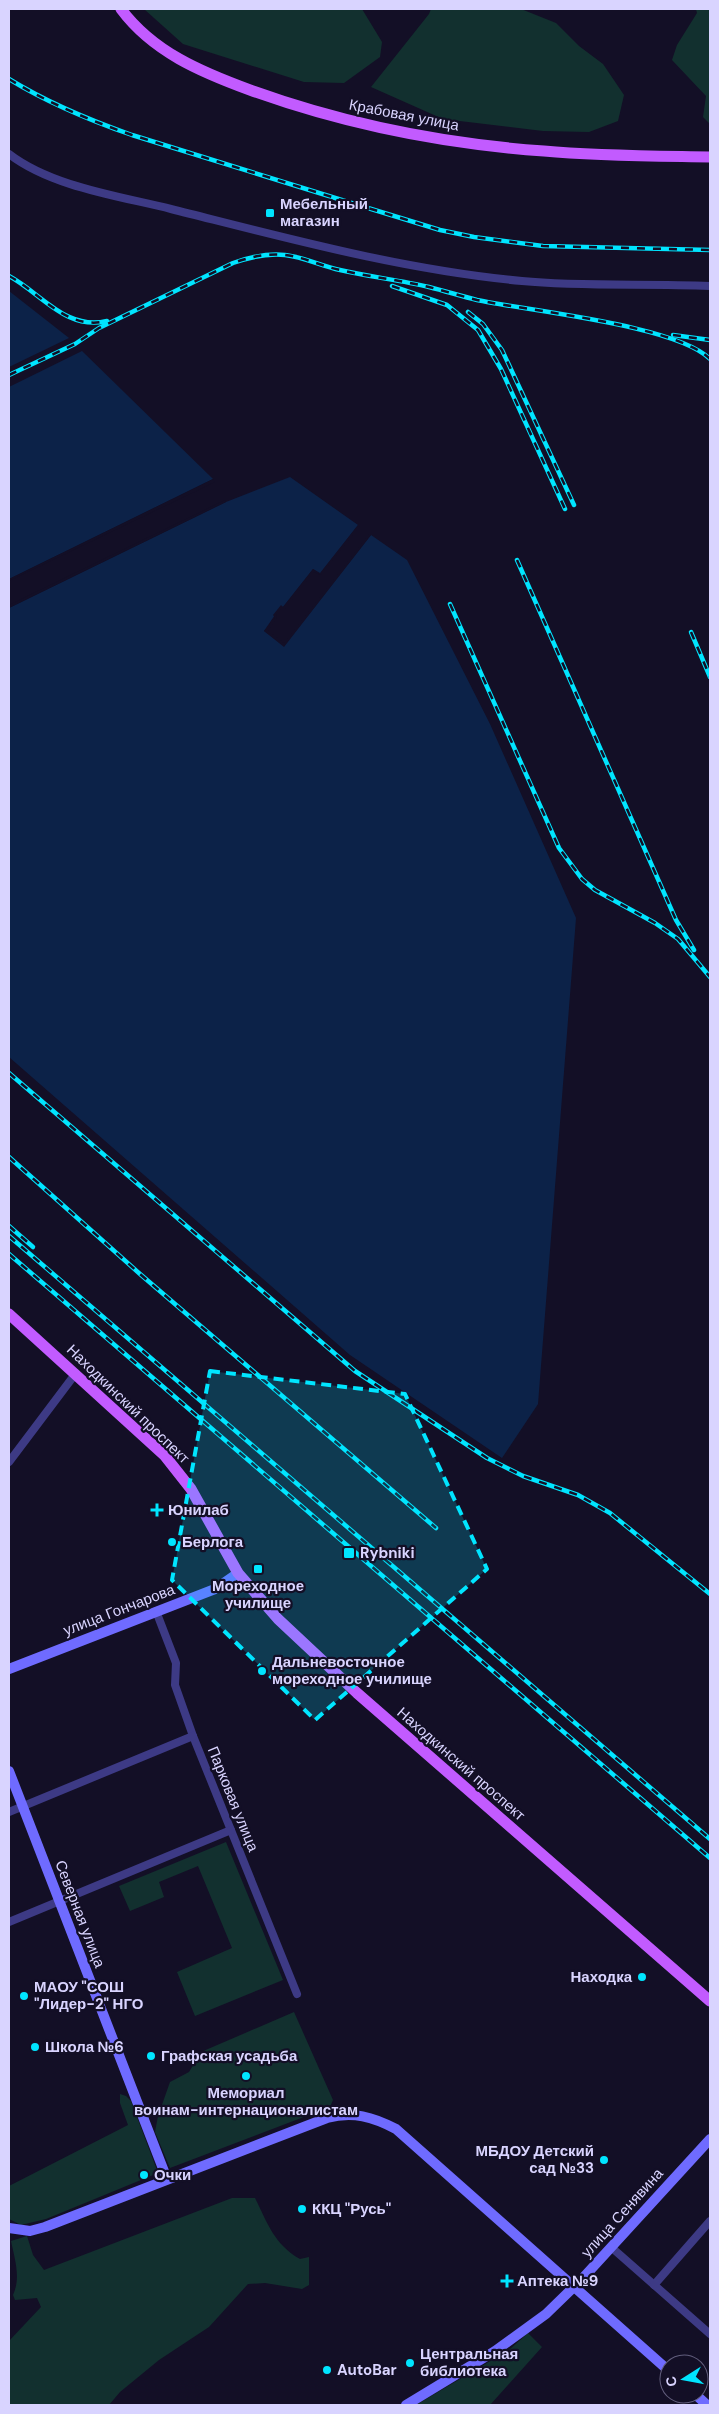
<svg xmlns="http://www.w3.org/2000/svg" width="719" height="2414" font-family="'DM Sans',sans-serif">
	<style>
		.green { fill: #12302f }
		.water { fill: #0c2248 }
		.pier { fill: #130f26 }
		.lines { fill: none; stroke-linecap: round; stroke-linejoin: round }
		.street { stroke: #3d3a85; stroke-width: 8 }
		.secondary { stroke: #6f6bff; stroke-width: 10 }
		.primary { stroke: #c25bff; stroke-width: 11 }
		.rail-casing { stroke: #00e5ff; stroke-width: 4.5 }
		.rail { stroke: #130f26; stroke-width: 2.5; stroke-dasharray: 8; stroke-linecap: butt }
		.marked { fill: #00e5ff; fill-opacity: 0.2; stroke: #00e5ff; stroke-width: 4; stroke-dasharray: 10 6; stroke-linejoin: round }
		.poi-dot { fill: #00e5ff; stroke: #130f26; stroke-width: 2 }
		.labels { text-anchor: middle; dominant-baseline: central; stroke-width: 4.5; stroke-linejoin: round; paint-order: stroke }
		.street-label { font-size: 15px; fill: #d9d4ff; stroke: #130f26 }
		.poi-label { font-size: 15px; font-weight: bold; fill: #d9d4ff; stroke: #130f26; text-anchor: start }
	</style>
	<rect width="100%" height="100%" fill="#130f26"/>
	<!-- green -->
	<g class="green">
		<polygon points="144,9 362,9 382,42 380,57 344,83 304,82 183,44"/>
		<polygon points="431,9 521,9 556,23 579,46 603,64 624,95 618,121 589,132 543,131 443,119 371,87 429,14"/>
		<polygon points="696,9 710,9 710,124 703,117 706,96 672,60 677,45 697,13"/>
		<polygon points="226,1842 283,1980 195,2016 177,1972 232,1948 198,1866 159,1882 164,1897 130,1911 119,1886"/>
		<polygon points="294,2012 333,2100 330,2107 170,2168 155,2132 158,2116 170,2082 189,2072 201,2052"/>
		<polygon points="120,2094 126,2096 131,2101 158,2173 46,2219 21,2225 9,2219 9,2186 128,2125 120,2103"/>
		<path d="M232,2198h23c13,26 19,46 45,61l9,-2v28l-7,4 -37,-6 -17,1 -39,43 -50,33 -39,32 -11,13h-100v-64l32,-34 -4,-9 -22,2 -2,-5c8,-17 2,-35 -2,-54l16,-5 6,19 11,15z"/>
		<polygon points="528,2333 542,2347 490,2405 416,2405 509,2350"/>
	</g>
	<!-- water -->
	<g class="water">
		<polygon points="9,291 69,338 9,367"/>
		<polygon points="82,351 213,479 9,579 9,387"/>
		<polygon points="290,477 358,525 320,574 313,569 283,607 281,606 264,631 284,646 371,535 407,560 490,724 576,918 538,1404 502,1458 350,1355 9,1057 9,608 226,502"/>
	</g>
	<!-- pier -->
	<g class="pier">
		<polygon points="213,479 215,482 9,581 9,579"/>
		<polygon points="225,500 226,502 9,608 9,605"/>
		<polygon points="358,525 360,526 321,575 314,572 285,609 281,609 276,615 277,618 268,631 284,643 369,534 371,535 284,647 264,631 275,618 273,615 281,605 283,607 313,569 320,573"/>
	</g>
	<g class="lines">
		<!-- street -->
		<g class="street">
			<path d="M9,154c43,33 110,42 162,55 116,29 232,61 351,72 62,6 126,2 188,5"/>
			<polyline points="9,1462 76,1373"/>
			<polyline points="156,1611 176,1663 175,1685 193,1736 297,1994"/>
			<polyline points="9,1812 193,1736"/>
			<polyline points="9,1922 231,1830"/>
			<polyline points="611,2247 710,2334"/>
			<polyline points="654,2285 710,2221"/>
		</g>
		<!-- secondary -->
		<g class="secondary">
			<polyline points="9,1669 215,1589 238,1573"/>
			<polyline points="9,1771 167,2179"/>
			<path d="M9,2228l21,3 15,-4 282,-109c26,-7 46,-1 69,11l273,242"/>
			<polyline points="695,2394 707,2405"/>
			<polyline points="406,2405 495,2351 546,2314 581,2280 710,2139"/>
		</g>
		<!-- primary -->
		<g class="primary">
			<path d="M121,9c32,43 80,63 129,81 94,34 195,54 294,61 55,5 111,5 166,6"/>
			<polyline points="9,1314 165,1456 191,1489 238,1573 278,1619 357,1693 710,2001"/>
		</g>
		<!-- rail casing -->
		<g class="rail-casing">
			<g id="rail">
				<path d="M9,79c39,24 80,41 123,56l213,66 95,29 34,7 69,9 167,4"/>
				<path d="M9,276c32,17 57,55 98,45"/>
				<polyline points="392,286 447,305 478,330 501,369 565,509"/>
				<polyline points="468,312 483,324 502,350 574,505"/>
				<polyline points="673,335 710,340"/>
				<path d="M9,375l66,-31 24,-16 134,-65c17,-6 34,-10 52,-8 19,2 36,11 55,15 30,7 60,10 89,17 16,4 32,9 48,13 51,11 199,25 233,59"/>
				<polyline points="517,560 676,920 694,950"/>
				<polyline points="450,604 559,848 582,879 595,890 655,923 678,939 710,977"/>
				<polyline points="691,632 710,677"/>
				<polyline points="9,1073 355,1371 487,1458 523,1476 578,1495 610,1513 710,1594"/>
				<polyline points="9,1157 140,1274 436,1528"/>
				<polyline points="9,1226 33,1247"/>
				<polyline points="9,1236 710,1839"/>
				<polyline points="9,1254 710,1858"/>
			</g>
		</g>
		<!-- rail -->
		<use href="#rail" class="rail"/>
	</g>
	<!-- marked area -->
	<path class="marked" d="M210,1371l195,23 82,175 -172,151 -143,-140z"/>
	<!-- markers -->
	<g class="poi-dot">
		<rect x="265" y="208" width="10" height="10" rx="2.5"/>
		<path d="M154.5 1502.5h5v5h5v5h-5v5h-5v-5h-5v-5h5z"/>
		<circle cx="172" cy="1542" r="5"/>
		<rect x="343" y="1547" width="12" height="12" rx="2.5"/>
		<rect x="253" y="1564" width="10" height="10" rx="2.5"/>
		<circle cx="262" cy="1671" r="5"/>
		<circle cx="642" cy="1977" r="5"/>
		<circle cx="24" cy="1996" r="5"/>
		<circle cx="35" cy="2047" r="5"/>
		<circle cx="151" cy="2056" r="5"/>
		<circle cx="246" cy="2076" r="5"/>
		<circle cx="604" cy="2160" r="5"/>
		<circle cx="144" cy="2175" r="5"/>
		<circle cx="302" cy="2209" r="5"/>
		<path d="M504.5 2273.5h5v5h5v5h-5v5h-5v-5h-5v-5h5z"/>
		<circle cx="410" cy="2363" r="5"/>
		<circle cx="327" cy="2370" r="5"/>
	</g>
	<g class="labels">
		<!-- street labels -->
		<g class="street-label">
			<text transform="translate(404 115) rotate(11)">Крабовая улица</text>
			<text transform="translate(128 1404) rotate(44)">Находкинский проспект</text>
			<text transform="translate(119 1610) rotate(-21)">улица Гончарова</text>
			<text transform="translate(461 1764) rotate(41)">Находкинский проспект</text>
			<text transform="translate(233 1799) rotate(68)">Парковая улица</text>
			<text transform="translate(80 1914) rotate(69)">Северная улица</text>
			<text transform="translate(622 2213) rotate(-48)">улица Сенявина</text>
		</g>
		<!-- poi labels -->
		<g class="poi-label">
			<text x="280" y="204">Мебельный<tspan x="280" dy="17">магазин</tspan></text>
			<text x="168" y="1510">Юнилаб</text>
			<text x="182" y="1542">Берлога</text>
			<text x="360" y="1553">Rybniki</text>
			<text x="258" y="1586" text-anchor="middle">Мореходное<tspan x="258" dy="17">училище</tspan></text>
			<text x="272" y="1662">Дальневосточное<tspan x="272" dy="17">мореходное училище</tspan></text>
			<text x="632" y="1977" text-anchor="end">Находка</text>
			<text x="34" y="1987">МАОУ "СОШ<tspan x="34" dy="17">"Лидер-2" НГО</tspan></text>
			<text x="45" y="2047">Школа №6</text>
			<text x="161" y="2056">Графская усадьба</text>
			<text x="246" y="2093" text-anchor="middle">Мемориал<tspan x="246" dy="17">воинам-интернационалистам</tspan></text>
			<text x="594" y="2151" text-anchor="end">МБДОУ Детский<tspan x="594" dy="17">сад №33</tspan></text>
			<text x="154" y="2175">Очки</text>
			<text x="312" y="2209">ККЦ "Русь"</text>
			<text x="517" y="2281">Аптека №9</text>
			<text x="420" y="2354">Центральная<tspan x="420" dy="17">библиотека</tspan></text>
			<text x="337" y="2370">AutoBar</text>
		</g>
	</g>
	<!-- border -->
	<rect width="719" height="2414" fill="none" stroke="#d9d4ff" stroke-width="20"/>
	<!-- north arrow -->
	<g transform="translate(684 2379) rotate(259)"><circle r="24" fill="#130f26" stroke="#625e7d"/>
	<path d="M0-4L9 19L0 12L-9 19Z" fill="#00e5ff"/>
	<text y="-8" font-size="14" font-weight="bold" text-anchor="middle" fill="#d9d4ff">С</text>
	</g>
</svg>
